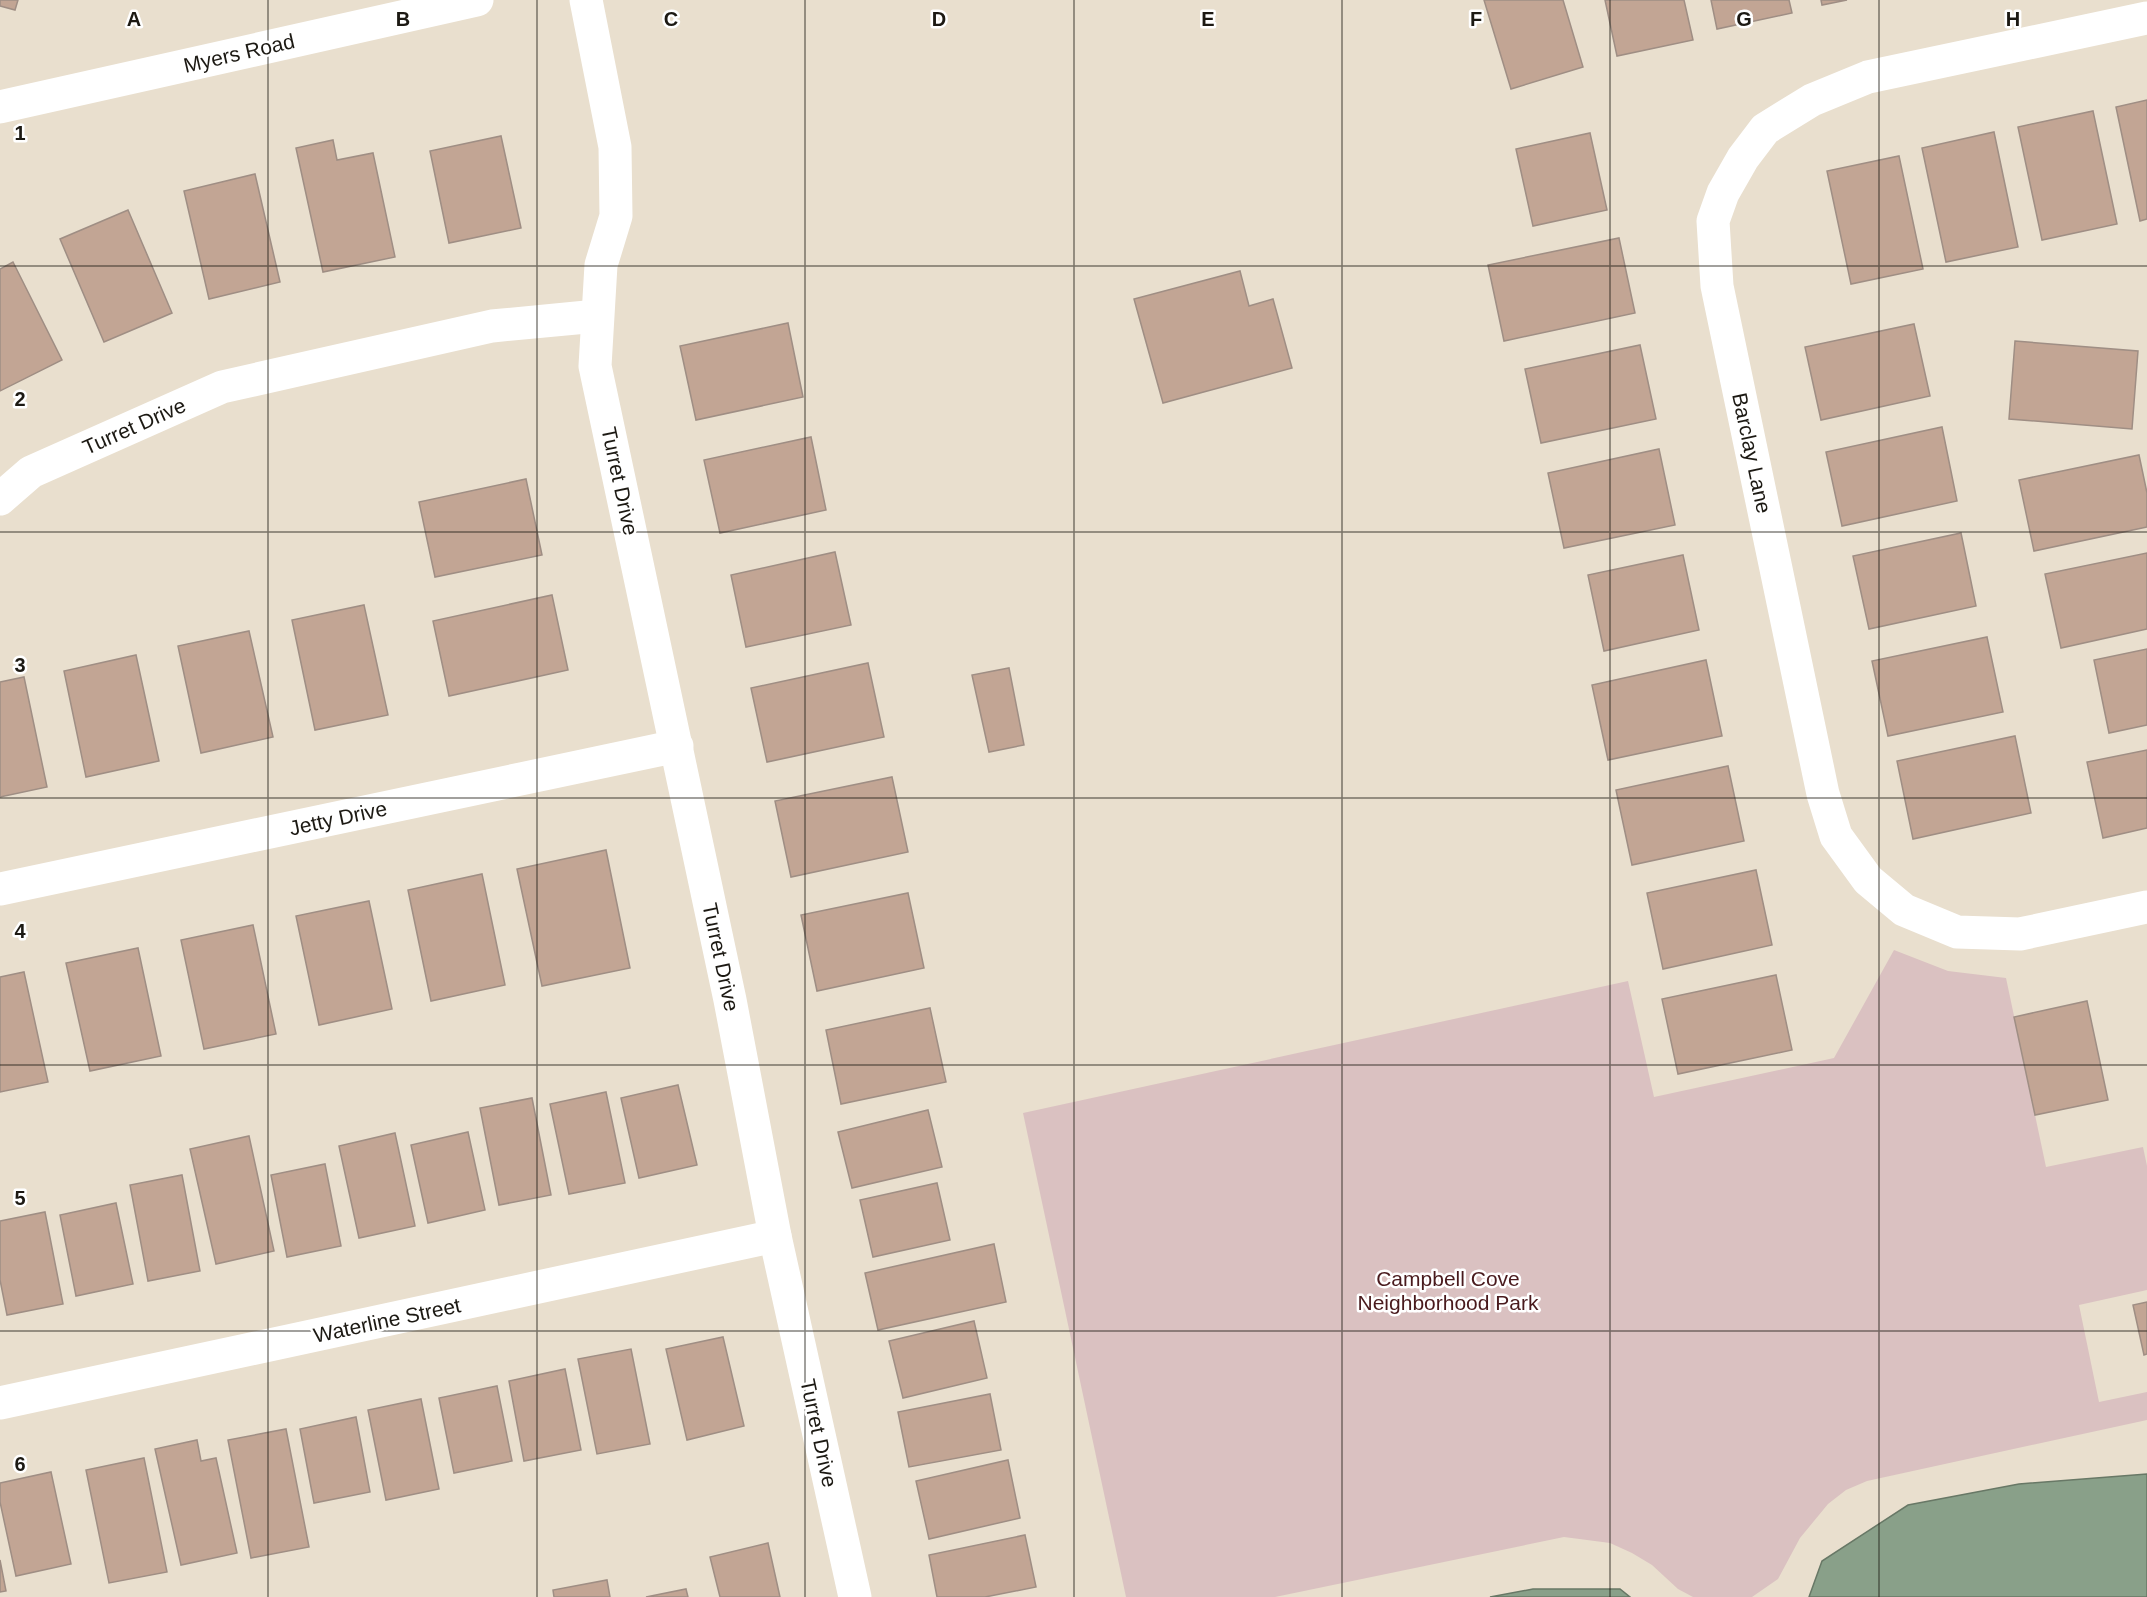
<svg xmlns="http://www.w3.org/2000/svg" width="2147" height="1597" font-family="Arial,sans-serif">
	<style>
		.green { fill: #dac1c1 }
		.water { fill: #89a089; stroke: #687866; stroke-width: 1.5 }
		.building { fill: #c2a594; stroke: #9f8e84; stroke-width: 1.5 }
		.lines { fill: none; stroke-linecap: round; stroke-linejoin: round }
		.minor { stroke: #fff; stroke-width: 33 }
		.grid { fill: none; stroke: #1c1913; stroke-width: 1.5; stroke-opacity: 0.55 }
		.labels { text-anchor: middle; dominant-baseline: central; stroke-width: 5; stroke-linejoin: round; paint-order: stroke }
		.street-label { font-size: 21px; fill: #1c1913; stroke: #fff }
		.park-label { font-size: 21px; fill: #491a1d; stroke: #fff }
		.grid-label { font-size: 20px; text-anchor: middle; font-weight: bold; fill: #1c1913; stroke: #fff; stroke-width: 5; stroke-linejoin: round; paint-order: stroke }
	</style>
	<rect width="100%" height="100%" fill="#e9dfce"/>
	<!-- green -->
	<polygon class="green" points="1894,950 1948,971 2006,978 2046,1167 2143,1147 2147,1166 2147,1290 2079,1305 2099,1402 2147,1392 2147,1420 1867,1481 1846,1490 1828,1504 1800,1538 1778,1579 1752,1597 1693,1597 1678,1589 1652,1565 1632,1553 1610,1543 1564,1537 1275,1597 1126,1597 1023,1113 1628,981 1654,1097 1834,1058"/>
	<!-- water -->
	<g class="water">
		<polygon points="2147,1474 2147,1597 1809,1597 1822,1561 1908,1505 2019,1484"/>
		<polygon points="1533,1589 1620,1589 1630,1597 1490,1597"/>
	</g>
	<!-- building -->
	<g class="building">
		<polygon points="0,0 18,0 15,10 0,6"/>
		<polygon points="1484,0 1563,0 1583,67 1511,89"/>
		<polygon points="1605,0 1684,0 1693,40 1617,56"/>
		<polygon points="1711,0 1789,0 1792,13 1717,29"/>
		<polygon points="1821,0 1847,0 1822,5"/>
		<polygon points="2147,100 2147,219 2140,221 2116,107"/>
		<polygon points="2093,111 2117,224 2042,240 2018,127"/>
		<polygon points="1994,132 2018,247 1946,262 1922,148"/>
		<polygon points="1590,133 1607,210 1533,226 1516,149"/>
		<polygon points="501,136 521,228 449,243 430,151"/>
		<polygon points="333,140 337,160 373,153 395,257 323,272 296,148"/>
		<polygon points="1899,156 1923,269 1851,284 1827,171"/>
		<polygon points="255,174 280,282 209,299 184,191"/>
		<polygon points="128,210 172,313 104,342 60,239"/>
		<polygon points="1619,238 1635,313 1504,341 1488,265"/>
		<polygon points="13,262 62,360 0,391 0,269"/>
		<polygon points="1240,271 1249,306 1273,299 1292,368 1163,403 1134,299"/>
		<polygon points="788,323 803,397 696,420 680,346"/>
		<polygon points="1914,324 1930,396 1821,420 1805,347"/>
		<polygon points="2015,341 2138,351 2132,429 2009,419"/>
		<polygon points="1640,345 1656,419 1541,443 1525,369"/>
		<polygon points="1942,427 1957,501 1842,526 1826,452"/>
		<polygon points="811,437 826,510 720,533 704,460"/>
		<polygon points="1659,449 1675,525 1564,548 1548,473"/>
		<polygon points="2139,455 2147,493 2147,527 2034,551 2019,480"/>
		<polygon points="526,479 542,555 435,577 419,502"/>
		<polygon points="1961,533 1976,606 1869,629 1853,556"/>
		<polygon points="835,552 851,625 746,647 731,575"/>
		<polygon points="2147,553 2147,629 2061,648 2045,574"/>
		<polygon points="1683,555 1699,630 1604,651 1588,575"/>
		<polygon points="552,595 568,670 449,696 433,621"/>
		<polygon points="364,605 388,715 315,730 292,620"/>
		<polygon points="249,631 273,737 201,753 178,646"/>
		<polygon points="1987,637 2003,712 1888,736 1872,661"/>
		<polygon points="2147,649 2147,725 2109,733 2094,660"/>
		<polygon points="136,655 159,761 86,777 64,671"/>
		<polygon points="1706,660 1722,736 1608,760 1592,685"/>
		<polygon points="868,663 884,737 767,762 751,688"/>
		<polygon points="1009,668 1024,745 989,752 972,675"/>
		<polygon points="24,677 47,787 0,797 0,682"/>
		<polygon points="2015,736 2031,813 1913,839 1897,761"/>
		<polygon points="2147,750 2147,828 2103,838 2087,762"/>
		<polygon points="1728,766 1744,841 1632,865 1616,790"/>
		<polygon points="892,777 908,852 791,877 775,801"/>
		<polygon points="606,850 630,968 542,986 517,869"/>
		<polygon points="1756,870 1772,945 1663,969 1647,893"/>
		<polygon points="482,874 505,985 431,1001 408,890"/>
		<polygon points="908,893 924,968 817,991 801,915"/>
		<polygon points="369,901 392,1009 319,1025 296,916"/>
		<polygon points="253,925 276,1034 204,1049 181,940"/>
		<polygon points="138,948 161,1056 90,1071 66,963"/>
		<polygon points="24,972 48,1082 0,1092 0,977"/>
		<polygon points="1776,975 1792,1050 1678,1074 1662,999"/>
		<polygon points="2087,1001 2108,1100 2035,1115 2014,1017"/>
		<polygon points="930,1008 946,1082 841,1104 826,1030"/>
		<polygon points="678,1085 697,1165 639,1178 621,1098"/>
		<polygon points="606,1092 625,1183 569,1194 550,1104"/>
		<polygon points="532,1098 551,1195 499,1205 480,1108"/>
		<polygon points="928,1110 942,1167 852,1188 838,1132"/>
		<polygon points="468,1132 485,1210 428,1223 411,1145"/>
		<polygon points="395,1133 415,1226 359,1238 339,1146"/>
		<polygon points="249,1136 274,1251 216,1264 190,1149"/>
		<polygon points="325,1164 341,1246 287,1257 271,1175"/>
		<polygon points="182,1175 200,1271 148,1281 130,1185"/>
		<polygon points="937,1183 950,1240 873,1257 860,1200"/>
		<polygon points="116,1203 133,1284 76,1296 60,1215"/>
		<polygon points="45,1212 63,1304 7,1315 0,1280 0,1221"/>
		<polygon points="994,1244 1006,1302 878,1330 865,1273"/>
		<polygon points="2147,1302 2147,1354 2144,1355 2133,1305"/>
		<polygon points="974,1321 987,1378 903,1398 889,1341"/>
		<polygon points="723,1337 744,1426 687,1440 666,1349"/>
		<polygon points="631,1349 650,1444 597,1454 578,1359"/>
		<polygon points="565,1369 581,1450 524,1461 509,1381"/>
		<polygon points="497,1386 512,1461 454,1473 439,1398"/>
		<polygon points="990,1394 1001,1450 909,1467 898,1412"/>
		<polygon points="421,1399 439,1489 386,1500 368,1410"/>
		<polygon points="356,1417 370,1492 314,1503 300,1429"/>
		<polygon points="286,1429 309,1547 251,1558 228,1440"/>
		<polygon points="197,1440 201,1461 216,1458 237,1553 181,1565 155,1449"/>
		<polygon points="144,1458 167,1572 109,1583 86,1470"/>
		<polygon points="1008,1460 1020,1518 929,1539 916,1481"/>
		<polygon points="51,1472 71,1564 16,1576 0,1502 0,1483"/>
		<polygon points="1025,1535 1036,1587 985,1597 937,1597 929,1555"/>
		<polygon points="768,1543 780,1597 720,1597 710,1557"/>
		<polygon points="0,1560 6,1591 0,1592"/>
		<polygon points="607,1580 610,1597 554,1597 553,1590"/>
		<polygon points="686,1589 688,1597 646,1597"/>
	</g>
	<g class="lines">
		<!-- minor -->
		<g class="minor">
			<polyline points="586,0 615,147 616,216 601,265 595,366 730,1000 775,1236 855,1597"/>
			<polyline points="2147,18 1868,77 1812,100 1765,129 1743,158 1723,193 1713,221 1717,286 1823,794 1836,836 1868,880 1904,910 1957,932 2020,934 2147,907"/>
			<polyline points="0,107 477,0"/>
			<polyline points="0,499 31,472 222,387 492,326 597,316"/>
			<polyline points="0,889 677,746"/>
			<polyline points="0,1403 775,1236"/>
		</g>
	</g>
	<!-- grid -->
	<path class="grid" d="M268,0v1597M537,0v1597M805,0v1597M1074,0v1597M1342,0v1597M1610,0v1597M1879,0v1597M0,266h2147M0,532h2147M0,798h2147M0,1065h2147M0,1331h2147"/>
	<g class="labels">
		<!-- street labels -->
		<g class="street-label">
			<text transform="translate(239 53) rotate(-13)">Myers Road</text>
			<text transform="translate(134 426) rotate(-24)">Turret Drive</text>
			<text transform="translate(1752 453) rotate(78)">Barclay Lane</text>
			<text transform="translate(620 481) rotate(78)">Turret Drive</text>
			<text transform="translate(338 818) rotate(-12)">Jetty Drive</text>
			<text transform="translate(721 957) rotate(78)">Turret Drive</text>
			<text transform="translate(387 1320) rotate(-12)">Waterline Street</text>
			<text transform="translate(819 1433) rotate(78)">Turret Drive</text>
		</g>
		<!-- park labels -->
		<g class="park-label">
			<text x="1448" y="1278">Campbell Cove<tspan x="1448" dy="24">Neighborhood Park</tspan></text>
		</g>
	</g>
	<g class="grid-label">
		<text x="134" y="26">A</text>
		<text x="403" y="26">B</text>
		<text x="671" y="26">C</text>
		<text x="939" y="26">D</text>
		<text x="1208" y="26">E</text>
		<text x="1476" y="26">F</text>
		<text x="1744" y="26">G</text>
		<text x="2013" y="26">H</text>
		<text x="20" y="140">1</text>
		<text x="20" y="406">2</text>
		<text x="20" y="672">3</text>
		<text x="20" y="938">4</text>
		<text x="20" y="1205">5</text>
		<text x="20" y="1471">6</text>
	</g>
</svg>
